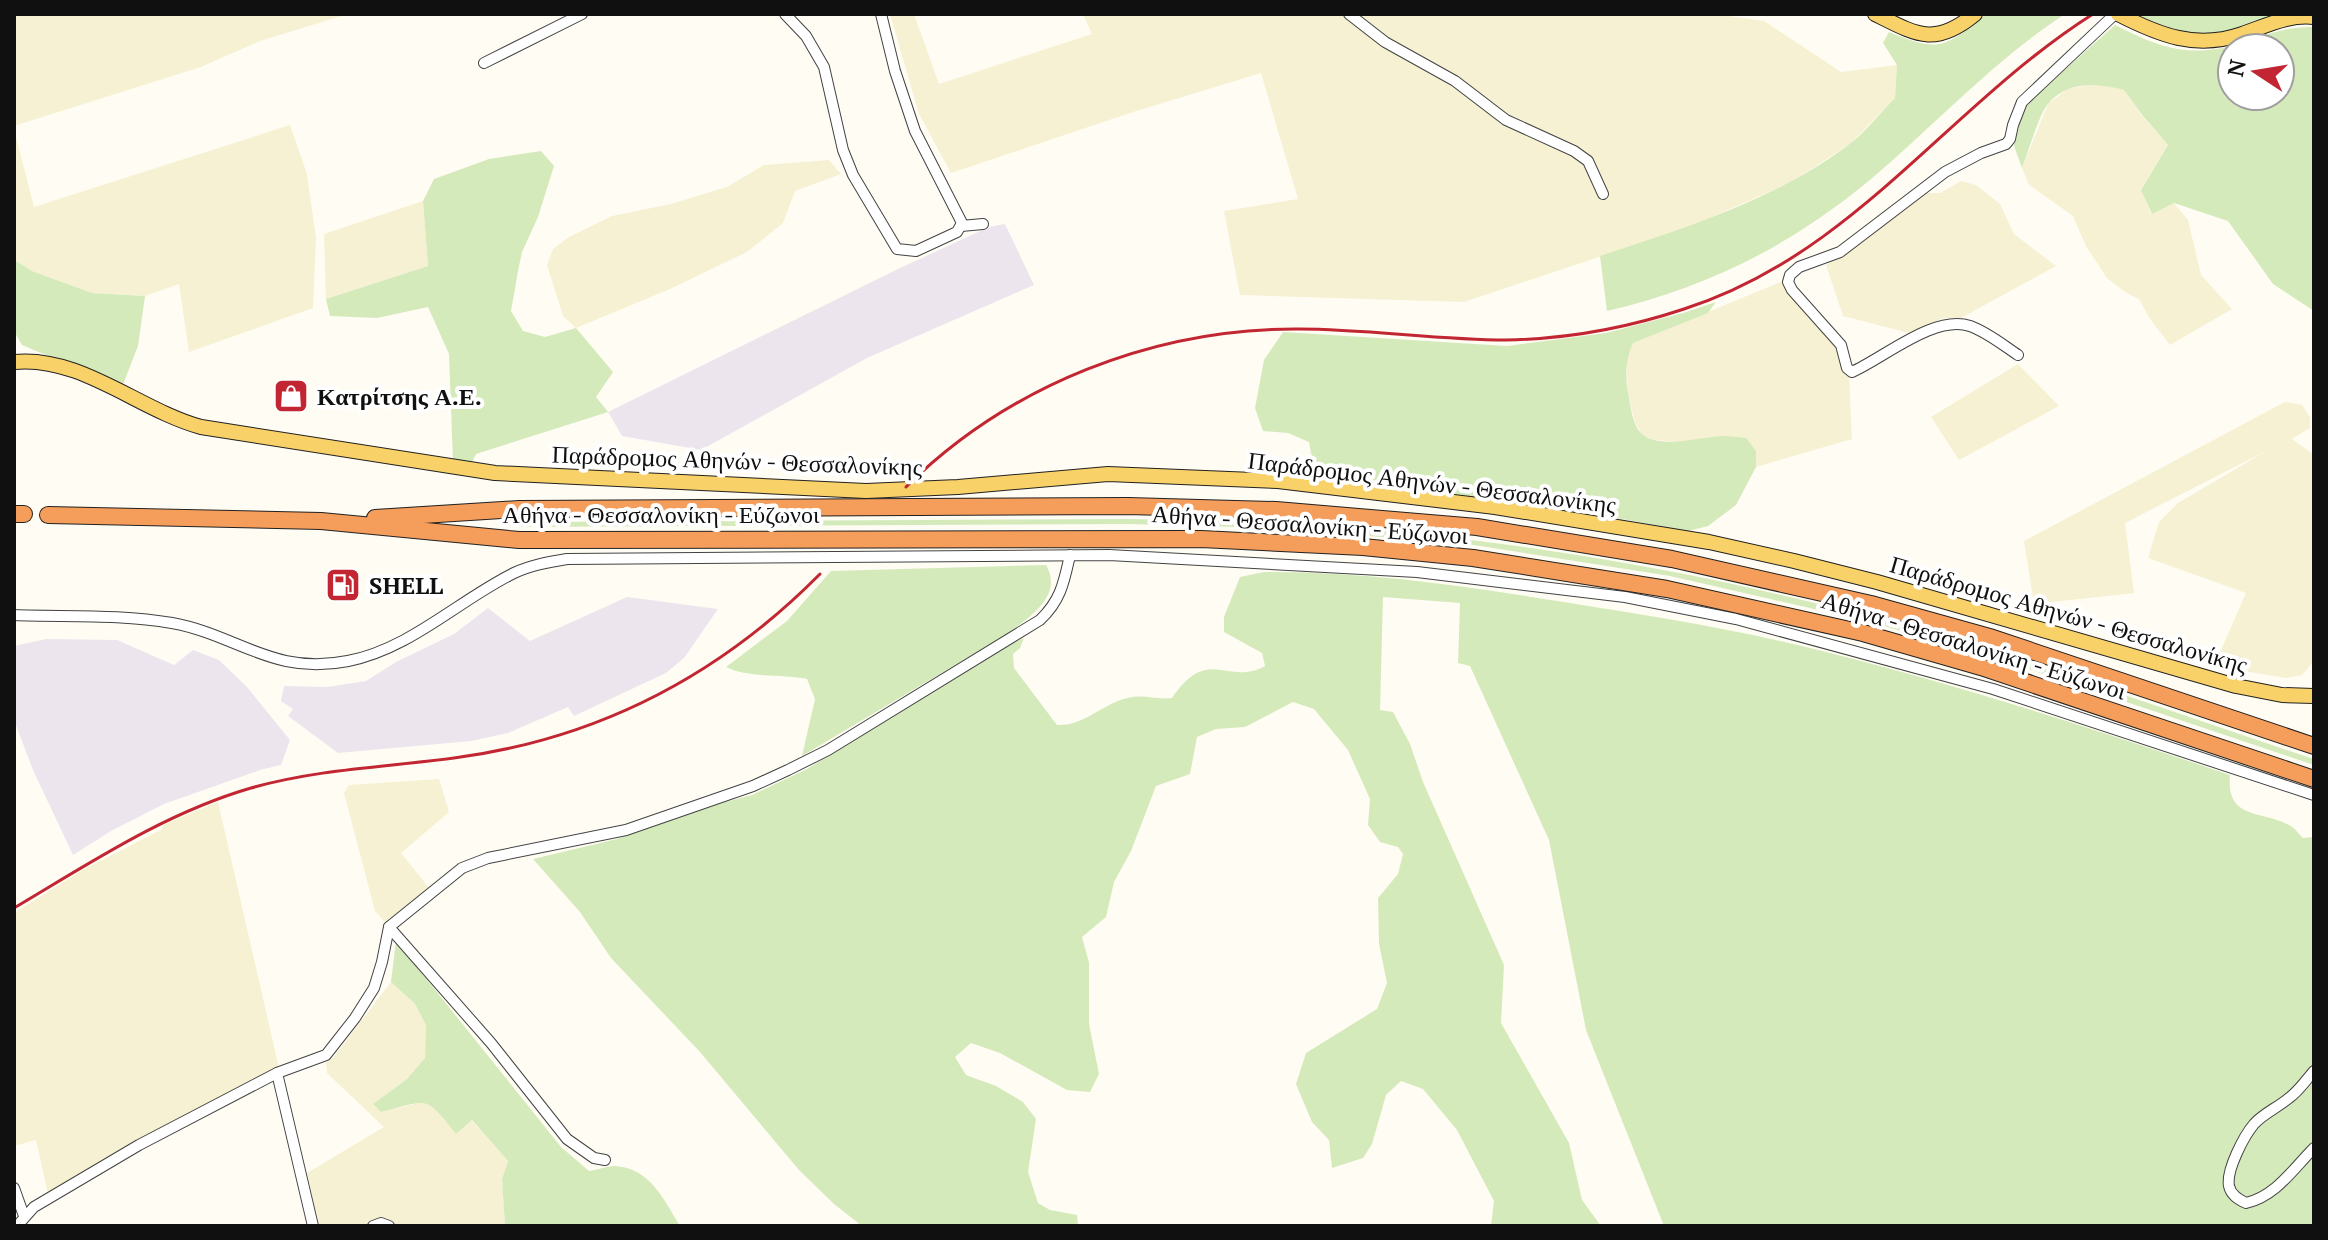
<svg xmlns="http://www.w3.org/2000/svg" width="2328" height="1240" font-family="'PT Serif',serif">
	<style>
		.industrial { fill: #ede5ee }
		.farmland { fill: #f6f1d2 }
		.green { fill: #d5eabb; fill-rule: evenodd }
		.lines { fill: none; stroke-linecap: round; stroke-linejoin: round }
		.minor-casing { stroke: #434343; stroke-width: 12 }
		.major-casing { stroke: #212121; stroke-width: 16 }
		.highway-casing { stroke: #212121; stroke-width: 18 }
		.minor { stroke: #fff; stroke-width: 10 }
		.major { stroke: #f9d169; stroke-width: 14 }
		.highway { stroke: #f59d5b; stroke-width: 16 }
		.rail { stroke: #c22632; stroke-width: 3 }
		.labels { text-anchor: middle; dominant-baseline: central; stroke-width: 8; stroke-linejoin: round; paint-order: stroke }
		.poi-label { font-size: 24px; font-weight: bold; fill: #101010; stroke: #fff; text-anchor: start }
		.street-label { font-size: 24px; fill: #101010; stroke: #fff }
	</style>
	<rect width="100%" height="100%" fill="#fffcf3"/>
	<!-- industrial -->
	<g class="industrial">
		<polygon points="1005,224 1034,285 867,358 701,450 622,436 608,412 898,269 989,227"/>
		<polygon points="627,597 718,609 684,658 666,673 574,716 568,707 508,733 471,741 338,753 288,716 293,709 281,701 284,686 327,687 366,681 396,662 454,634 488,608 530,641"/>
		<polygon points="46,639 117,640 174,665 193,650 219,660 247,687 290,740 281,765 260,770 164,804 111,831 73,855 33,770 14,720 14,646"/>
	</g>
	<!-- farmland -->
	<g class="farmland">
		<polygon points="14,14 348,14 260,41 201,67 14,126"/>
		<polygon points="890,14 914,14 939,84 1092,34 1083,14 1714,14 1764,21 1841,72 1897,65 1895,98 1850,144 1789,183 1689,227 1464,302 1240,295 1224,211 1298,199 1261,73 1133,112 951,173 919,114"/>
		<polygon points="2097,83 2124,90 2143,117 2168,145 2141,189 2151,214 2174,203 2188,220 2201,275 2232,309 2170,345 2150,319 2139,299 2125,292 2107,278 2086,246 2073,216 2029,185 2022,168 2048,104 2068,89"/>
		<polygon points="290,125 307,174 316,238 313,308 189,352 179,284 145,296 92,293 32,271 14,260 14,129 34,207"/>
		<polygon points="829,160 841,174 795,191 783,223 747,252 670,289 576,328 563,316 547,265 553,249 569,237 612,216 671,204 727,187 764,165"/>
		<polygon points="1961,181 1976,185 2000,204 2014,234 2056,266 1961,318 1943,318 1913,334 1843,316 1826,265 1926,193 1940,193"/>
		<polygon points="423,201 428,266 326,299 324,234"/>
		<polygon points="1783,281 1838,346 1849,374 1852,439 1756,467 1756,451 1721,436 1682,442 1654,440 1642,435 1635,422 1628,394 1626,357 1633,343"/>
		<polygon points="2018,364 2059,406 1959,460 1931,417"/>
		<polygon points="2285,402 2302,405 2310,417 2310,428 2292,439 2314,455 2314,661 2302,675 2286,678 2214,666 2246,593 2148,558 2159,522 2178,503 2268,450 2125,523 2134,593 2034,604 2024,541"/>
		<polygon points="439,779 449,812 401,853 429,888 385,922 375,911 344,793 349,785"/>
		<polygon points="218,802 279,1068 48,1194 36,1140 14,1146 14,913 86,868 161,830 165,824"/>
		<polygon points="391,982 415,1004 426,1025 425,1058 407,1079 373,1104 382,1112 423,1102 433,1106 456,1134 471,1120 508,1161 502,1179 505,1226 395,1226 390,1221 376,1220 364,1226 319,1226 307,1173 384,1127 327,1073 326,1063 333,1058"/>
	</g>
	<!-- green -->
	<g class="green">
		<path d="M1986,14h79c-72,47 -129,110 -194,165 -79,66 -164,109 -264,132l-7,-55c86,-28 174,-56 247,-110 18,-13 33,-33 48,-48l2,-33 -14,-22 6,-11c50,21 56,16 97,-18z"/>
		<polygon points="2129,14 2285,14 2270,17 2241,30 2187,38"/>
		<path d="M2115,25c45,23 75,34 126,18 26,-8 46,-17 73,-16v284l-41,-27 -45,-63 -54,-18 -22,11 -11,-24 27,-45 -25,-29 -19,-26c-26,-7 -56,-10 -76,14 -9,10 -20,49 -26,64l-8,-22 10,-40zM2232,48h48v48h-48z"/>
		<polygon points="541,151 554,166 538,217 522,252 518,271 511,311 523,331 545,337 576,328 613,372 596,397 608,412 476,454 471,464 453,461 449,354 428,307 377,318 330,316 326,299 428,266 423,201 434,179 489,159"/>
		<polygon points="14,260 32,271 92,293 145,296 138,346 122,387 22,345 14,331"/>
		<path d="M1716,302l-8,11 -75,30c-8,17 -8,36 -4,55 2,11 4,27 12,35 17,17 59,4 80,3 8,0 17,1 25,2l10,13v16l-20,38 -28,21 -20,5 -83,-15 -289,-36 -7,-38 -21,-9 -25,-2 -8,-23 9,-48 19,-28 224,14 99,-13 77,-20z"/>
		<path d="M1128,519c96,2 191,5 287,15 151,15 303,43 451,82 151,39 299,94 448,143v6l-327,-110 -121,-34 -196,-45 -196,-31 -198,-17 -148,-4 -610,3 -2,-3 2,-2z"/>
		<path d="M1046,565c18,31 -17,52 -39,69l-205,122 13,-57 -8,-20c-25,-5 -59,-1 -81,-12l61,-46 44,-50z"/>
		<path d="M1264,572c100,-1 201,14 300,30 80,13 159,25 238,44 144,35 287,81 428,129 -4,45 30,35 59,50 6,3 10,9 14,13l11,-1v389h-650l-78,-196 -37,-190 -79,-174 -12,-3 2,-60 -77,-6 -3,113 13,2 17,32 13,38 81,183 -3,58 68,120 13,57 19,26h-110l3,-25 -37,-71 -34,-41 -22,-8 -15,14 -14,49 -9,14 -31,10 -3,-28 -17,-18 -16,-38 10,-31 71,-44 10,-26 -8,-39 -1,-46 20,-24 5,-20 -5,-7 -18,-5 -12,-17 2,-26 -22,-49 -34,-41 -21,-7 -48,25 -29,2 -19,8 -7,37 -34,12 -25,65 -17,31 -8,35 -24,20 7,26v61l10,50 -9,18 -23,-2 -67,-37 -29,-10 -16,14 11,18 30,11 27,16 13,17 -8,53 10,31 12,7 27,5 1,11h-216l-28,-22 -35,-34 -99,-118 -89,-94 -31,-46 -47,-53 84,-20 93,-33 42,-11 55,-26 198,-122 19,-9 -4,10 -7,6 1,14 43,57c26,2 46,-22 71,-27 15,-4 28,2 44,0 37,-54 55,-11 93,-32l-3,-13 -38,-21v-15l16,-40z"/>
		<path d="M396,941l165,206 28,24c8,-1 18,-5 26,-5 35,2 49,34 65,60h-175l-3,-47 6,-18 -36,-41 -16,14c-32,-40 -26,-34 -75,-22l-8,-8 34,-25 18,-21 1,-33 -11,-21 -24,-22z"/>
	</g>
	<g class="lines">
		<!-- minor casing -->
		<g class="minor-casing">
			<g id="minor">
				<polyline points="785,14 806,36 824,67 843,150 853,175 897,249 916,251 957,232 962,223 915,131 895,71 881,14"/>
				<polyline points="1349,14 1385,42 1455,81 1506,120 1574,151 1588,161 1603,194"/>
				<polyline points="484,63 582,14"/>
				<polyline points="961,226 983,224"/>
				<path d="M2018,355c-15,-10 -31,-23 -48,-29 -35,-12 -85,31 -118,46l-5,-4 -6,-23 -49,-55 -4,-8 2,-7 9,-8 41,-15 105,-80 36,-19 25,-9 4,-5 3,-14 9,-23 93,-88"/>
				<path d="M14,615c52,2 107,-1 158,8 66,12 101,53 176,38 62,-12 111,-61 166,-88 17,-8 35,-11 53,-14l542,-4 308,17 208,25 111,22 257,70 321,106"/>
				<polyline points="389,927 491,1043 567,1139 594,1158 605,1160"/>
				<path d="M2314,1071c-8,9 -15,20 -25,27 -12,10 -25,15 -35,26 -10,12 -28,46 -25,62 2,9 9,13 17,17 30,-7 47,-34 68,-55"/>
				<polyline points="277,1073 313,1226"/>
				<polyline points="14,1188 24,1216"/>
				<path d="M17,1226l17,-19 105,-62 138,-72 49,-18 29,-37 19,-30 8,-26 7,-35 73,-59 26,-10 138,-28 127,-44 35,-16 40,-20 212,-130c21,-20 24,-38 30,-65"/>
				<polyline points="373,1226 381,1223 389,1226"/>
			</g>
		</g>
		<!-- major casing -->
		<g class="major-casing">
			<g id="major">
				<path d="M1875,14c42,21 60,33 100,0"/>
				<path d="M2118,14c41,21 78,36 124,20 24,-8 47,-20 72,-17"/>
				<path d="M14,362c66,-7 125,48 187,65l294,46 371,18 92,-4 150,-13 170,7 217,26 214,35 85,19 83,21 359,104 46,9 32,1"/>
			</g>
		</g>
		<!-- highway casing -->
		<g class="highway-casing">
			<g id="highway">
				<polyline points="14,514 24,514"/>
				<polyline points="48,515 321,521 519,540 1201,539 1363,547 1473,558 1667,589 1863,633 1981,667 2314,779"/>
				<polyline points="375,518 519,509 1128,506 1276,510 1477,527 1672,559 1871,604 1993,638 2314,746"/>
			</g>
		</g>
		<!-- minor -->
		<use href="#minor" class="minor"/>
		<!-- major -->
		<use href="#major" class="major"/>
		<!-- highway -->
		<use href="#highway" class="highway"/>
		<!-- rail -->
		<g class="rail">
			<path d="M906,487c103,-102 248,-159 393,-158 69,0 138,11 207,11 60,-1 121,-12 178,-31 170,-54 264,-203 409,-295"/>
			<path d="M14,908c76,-45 151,-95 237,-120 67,-19 135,-21 203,-30 144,-19 264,-81 366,-184"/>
		</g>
	</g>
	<!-- icons -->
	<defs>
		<g id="shop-square" transform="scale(1.8)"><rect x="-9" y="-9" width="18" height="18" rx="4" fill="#c22632" stroke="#fff"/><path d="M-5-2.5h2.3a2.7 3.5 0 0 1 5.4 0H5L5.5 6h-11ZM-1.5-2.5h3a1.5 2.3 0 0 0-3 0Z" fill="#fff"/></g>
		<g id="fuel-square" transform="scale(1.8)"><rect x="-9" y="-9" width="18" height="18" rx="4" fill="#c22632" stroke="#fff"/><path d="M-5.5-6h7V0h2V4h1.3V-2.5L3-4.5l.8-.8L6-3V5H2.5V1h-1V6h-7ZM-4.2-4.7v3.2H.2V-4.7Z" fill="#fff"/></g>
	</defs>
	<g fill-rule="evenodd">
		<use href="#shop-square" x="291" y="396"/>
		<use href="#fuel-square" x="343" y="585"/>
	</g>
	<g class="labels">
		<!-- poi labels -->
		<g class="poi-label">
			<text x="317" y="396">Κατρίτσης Α.Ε.</text>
			<text x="369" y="585">SHELL</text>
		</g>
		<!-- street labels -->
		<g class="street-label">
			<text transform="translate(737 460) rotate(2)">Παράδρομος Αθηνών - Θεσσαλονίκης</text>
			<text transform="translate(1432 482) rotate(7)">Παράδρομος Αθηνών - Θεσσαλονίκης</text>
			<text x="661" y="514">Αθήνα - Θεσσαλονίκη - Εύζωνοι</text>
			<text transform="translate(1310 524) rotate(4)">Αθήνα - Θεσσαλονίκη - Εύζωνοι</text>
			<text transform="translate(2069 614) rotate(16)">Παράδρομος Αθηνών - Θεσσαλονίκης</text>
			<text transform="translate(1974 645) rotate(17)">Αθήνα - Θεσσαλονίκη - Εύζωνοι</text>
		</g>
	</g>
	<!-- border -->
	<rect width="2328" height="1240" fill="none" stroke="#101010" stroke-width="32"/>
	<!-- north arrow -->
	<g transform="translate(2256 72) rotate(282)"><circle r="38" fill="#ffffff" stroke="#9f9f9f" stroke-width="2"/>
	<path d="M0-6L14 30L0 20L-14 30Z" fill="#c22632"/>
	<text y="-12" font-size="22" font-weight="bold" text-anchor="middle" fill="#101010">N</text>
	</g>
</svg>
